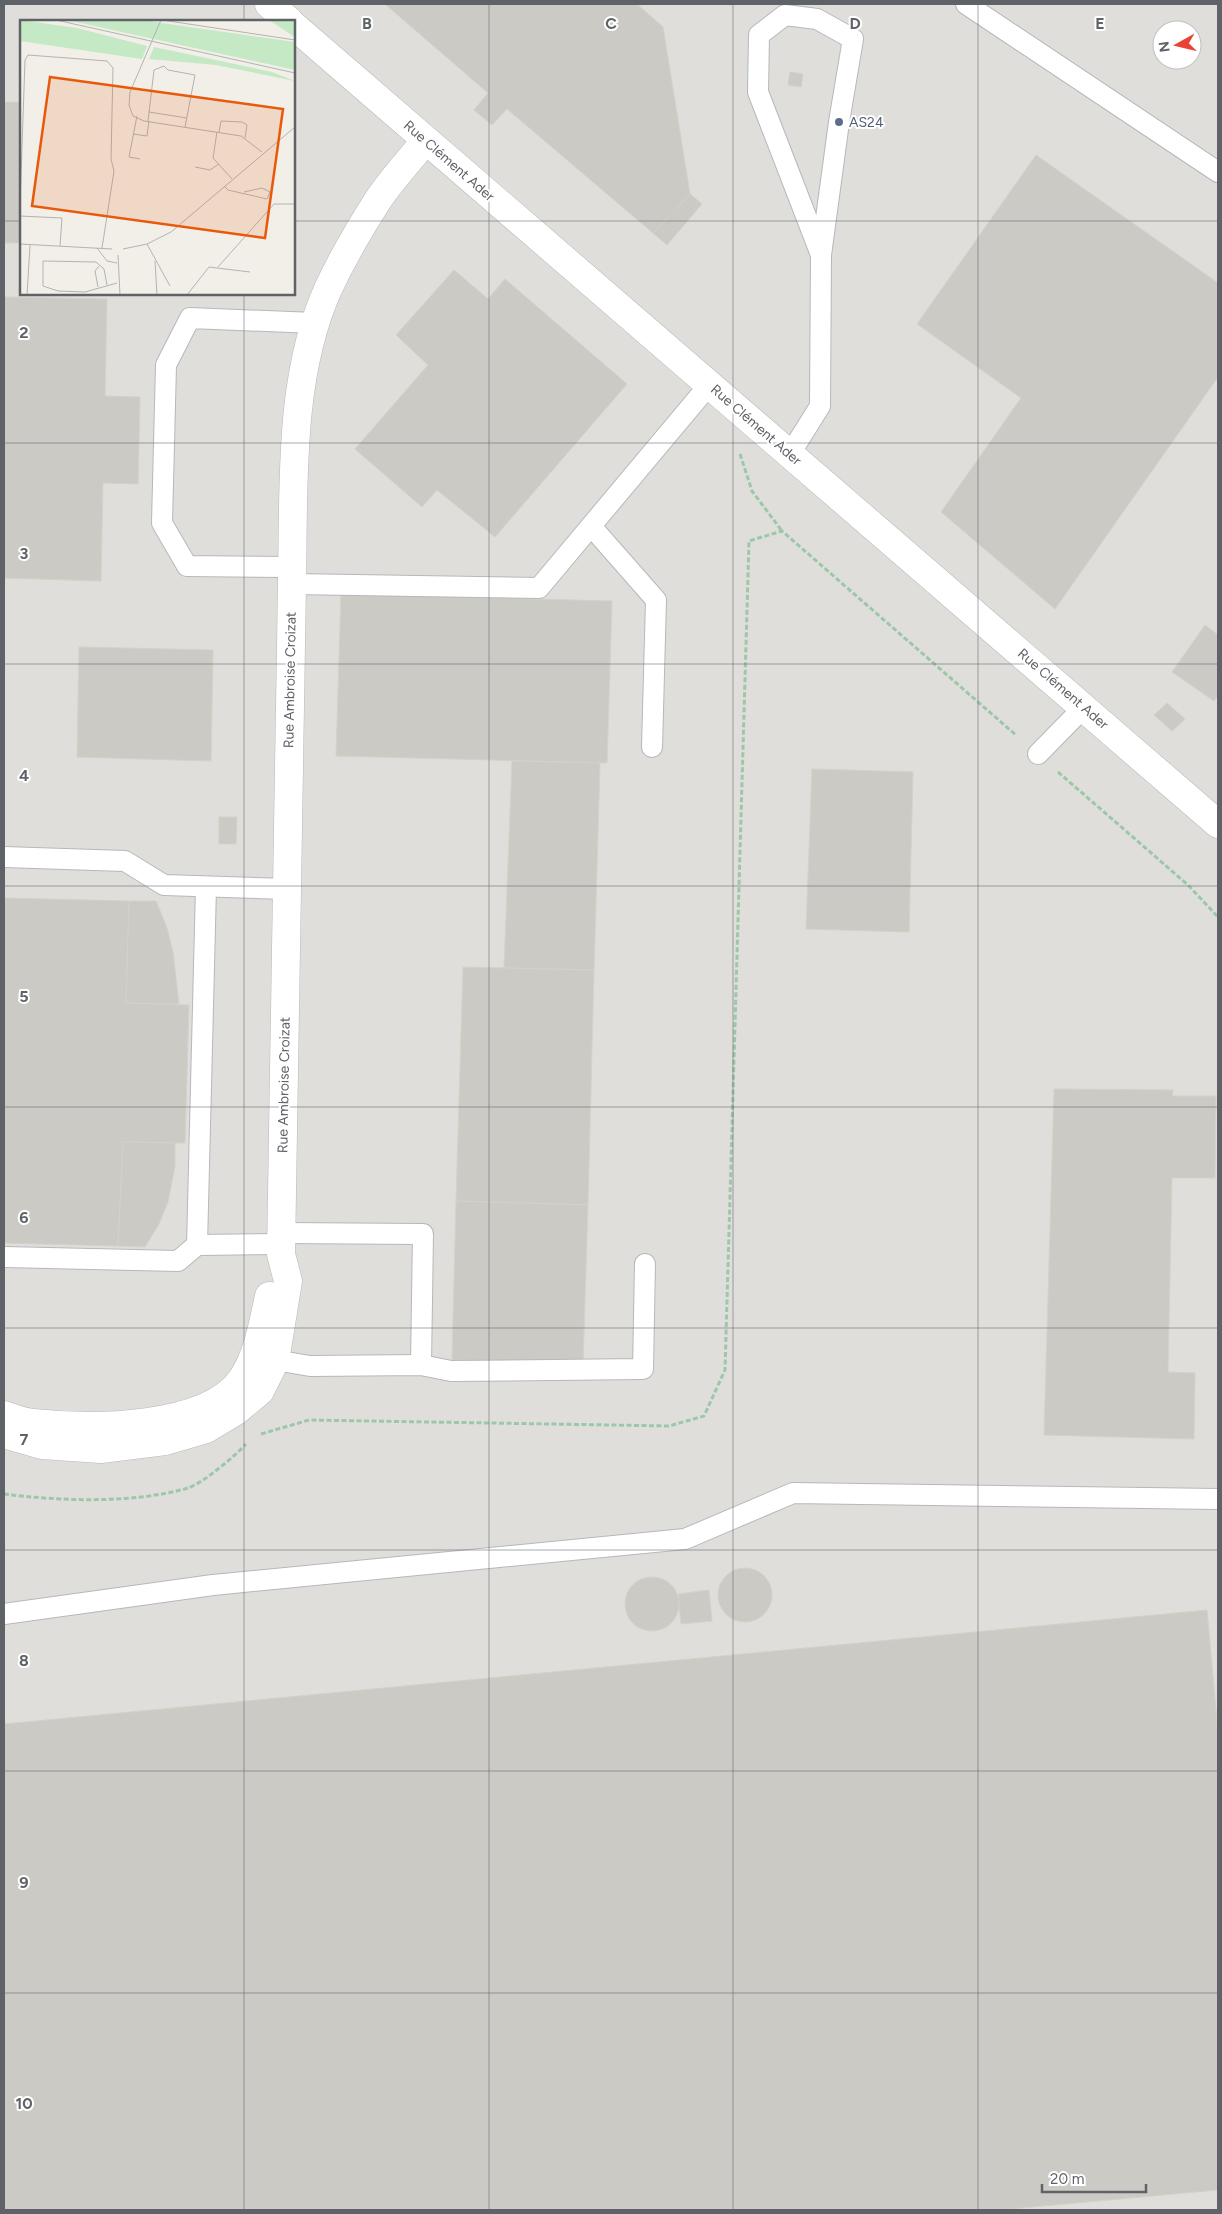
<svg xmlns="http://www.w3.org/2000/svg" width="1222" height="2214" font-family="Figtree,sans-serif">
	<style>
		.industrial { fill: #e0deda; fill-rule: evenodd }
		.building { fill: #cccac5; stroke: #d6d1c6 }
		.lines { fill: none; stroke-linecap: round; stroke-linejoin: round }
		.lane-casing { stroke: #b5b8bc; stroke-width: 22 }
		.street-casing { stroke: #b5b8bc; stroke-width: 29 }
		.path { stroke: #9cc7a9; stroke-width: 3; stroke-dasharray: 5 2.5; stroke-linecap: butt }
		.lane { stroke: #fff; stroke-width: 20 }
		.street { stroke: #fff; stroke-width: 28 }
		.grid { fill: none; stroke: #5f6368; stroke-width: 1; stroke-opacity: 0.55 }
		.service-dot { fill: #5c6f8a; stroke: #fff; stroke-width: 2 }
		.labels { text-anchor: middle; dominant-baseline: central; stroke-width: 4; stroke-linejoin: round; paint-order: stroke }
		.service-label { font-size: 14px; fill: #4e5e75; stroke: #fff; text-anchor: start }
		.street-label { font-size: 14px; fill: #5f6368; stroke: #fff }
		.inset-road { fill: none; stroke: #b3b3b1; stroke-width: 1 }
		.view { fill: #e8590c; fill-opacity: 0.15; stroke: #e8590c; stroke-width: 2.5 }
		.inset-edge { fill: none; stroke: #5f6368; stroke-width: 2.5 }
		.grid-label { font-size: 16px; text-anchor: middle; font-weight: bold; fill: #5f6368; stroke: #fff; stroke-width: 4; stroke-linejoin: round; paint-order: stroke }
	</style>
	<rect width="100%" height="100%" fill="#f1efe8"/>
	<!-- industrial -->
	<path class="industrial" d="M4,4h1214v2206h-1214zM21,21h273v273h-273zM1162,30h30v30h-30z"/>
	<!-- building -->
	<g class="building">
		<polygon points="385,4 637,4 663,27 690,194 653,233 507,109 492,125 474,110 488,93"/>
		<polygon points="790,72 803,74 801,87 788,85"/>
		<rect x="4" y="102" width="17" height="141"/>
		<polygon points="1036,155 1218,283 1218,377 1055,609 941,512 1021,398 917,324"/>
		<polygon points="690,194 702,204 667,245 653,233"/>
		<polygon points="454,270 488,299 505,279 627,384 495,537 437,490 422,507 355,449 428,365 396,335"/>
		<polygon points="4,297 107,299 105,396 140,397 138,484 103,483 101,581 4,578"/>
		<polygon points="341,594 612,601 607,763 336,756"/>
		<polygon points="1205,625 1218,635 1218,696 1214,701 1172,672"/>
		<polygon points="79,647 213,650 211,761 77,757"/>
		<polygon points="1167,703 1185,719 1172,731 1154,715"/>
		<polygon points="512,761 600,763 594,970 504,968"/>
		<polygon points="812,769 913,772 909,932 806,929"/>
		<polygon points="219,817 237,817 236,844 219,844"/>
		<polygon points="4,898 129,901 126,1003 189,1005 185,1143 123,1142 118,1246 4,1243"/>
		<polygon points="129,901 156,901 167,928 173,952 179,1004 126,1003"/>
		<polygon points="463,967 594,970 588,1205 456,1201"/>
		<polygon points="1054,1089 1173,1090 1172,1096 1216,1096 1215,1178 1172,1178 1168,1372 1195,1373 1194,1439 1044,1435"/>
		<polygon points="123,1142 175,1143 175,1166 168,1202 159,1224 145,1247 118,1246"/>
		<polygon points="456,1201 588,1205 583,1364 452,1360"/>
		<circle cx="745" cy="1595" r="27"/>
		<circle cx="652" cy="1604" r="27"/>
		<polygon points="709,1590 712,1621 681,1624 678,1594"/>
		<polygon points="1207,1610 1218,1731 1218,2190 1001,2210 4,2210 4,1724"/>
	</g>
	<g class="lines">
		<!-- lane casing -->
		<g class="lane-casing">
			<g id="lane">
				<polyline points="966,4 1218,172"/>
				<polyline points="790,454 820,406 821,255 839,122 853,39 817,19 785,15 759,35 758,92 821,255"/>
				<polyline points="591,526 656,600 652,747"/>
				<polyline points="292,567 187,566 162,523 166,365 190,318 315,323"/>
				<polyline points="292,584 539,588 709,385"/>
				<polyline points="1038,754 1084,707"/>
				<polyline points="4,857 125,861 164,885 287,889"/>
				<polyline points="282,1233 423,1234 421,1365"/>
				<polyline points="197,1245 206,887"/>
				<polyline points="4,1257 178,1261 197,1245 281,1244"/>
				<polyline points="263,1358 310,1366 421,1365 451,1371 643,1369 645,1264"/>
				<polyline points="4,1614 213,1585 685,1539 793,1493 1218,1499"/>
			</g>
		</g>
		<!-- street casing -->
		<g class="street-casing">
			<g id="street">
				<polyline points="269,4 289,21"/>
				<polyline points="294,26 1218,824"/>
				<path d="M4,1415c9,3 19,7 29,8 56,6 174,7 209,-44 16,-24 21,-56 27,-83"/>
				<path d="M4,1434l38,11 59,4 64,-8 41,-12 30,-18 24,-20 15,-30 13,-80 -7,-27 11,-670c2,-95 -4,-206 36,-295 14,-30 32,-61 50,-89 14,-21 32,-40 47,-59"/>
			</g>
		</g>
		<!-- path -->
		<g class="path">
			<polyline points="740,454 752,491 782,531"/>
			<polyline points="1058,772 1188,885 1218,917"/>
			<polyline points="261,1434 309,1420 669,1426 704,1416 725,1370 749,541 782,531 1017,736"/>
			<path d="M4,1494c55,7 129,10 184,-6 15,-5 46,-31 58,-44"/>
		</g>
		<!-- lane -->
		<use href="#lane" class="lane"/>
		<!-- street -->
		<use href="#street" class="street"/>
	</g>
	<!-- grid -->
	<path class="grid" d="M244,4v17M489,4v2206M733,4v2206M978,4v2206M4,221h17M294,221h924M244,294v1916M4,443h1214M4,664h1214M4,886h1214M4,1107h1214M4,1328h1214M4,1550h1214M4,1771h1214M4,1993h1214"/>
	<!-- markers -->
	<circle class="service-dot" cx="839" cy="122" r="5"/>
	<g class="labels">
		<!-- service labels -->
		<g class="service-label">
			<text x="849" y="122">AS24</text>
		</g>
		<!-- street labels -->
		<g class="street-label">
			<text transform="translate(449 161) rotate(41)">Rue Clément Ader</text>
			<text transform="translate(756 425) rotate(41)">Rue Clément Ader</text>
			<text transform="translate(290 680) rotate(-89)">Rue Ambroise Croizat</text>
			<text transform="translate(1063 689) rotate(41)">Rue Clément Ader</text>
			<text transform="translate(284 1085) rotate(-89)">Rue Ambroise Croizat</text>
		</g>
	</g>
	<!-- overview -->
	<g transform="translate(20 20)">
		<rect width="275" height="275" fill="#f1efe8"/>
		<path d="M0,0l57,8 70,18 -5,13 -122,-18zM47,0h74l154,22v28zM249,0h26v16h-2zM134,27l118,25 23,9 -79,-16 -67,-6z" fill="#c5e8c5"/>
		<path class="inset-road" d="M36,0l239,53M141,0l-31,72 -1,13 4,11 11,5 97,15 21,16M142,0l133,20M129,92l38,6M117,96l-8,41 11,2M128,101l6,-51 10,-4 4,4 27,5 -10,52M197,112l-4,26 19,21M199,112l2,-11 21,1 5,3 -2,13M113,114l14,2 2,-15M175,147l15,3 9,-6M204,166l4,4 39,9 3,-7 -8,-4 -18,4M0,185l5,-145 3,-5 79,6 6,7 -2,91 3,12 -12,77M0,196l42,2 -2,28M0,200v18M0,224l92,5M127,224l23,42M77,228l10,13 10,2M103,229l24,-5 24,-12 124,-105M98,235l2,40M135,241l2,34M198,247l56,-63h21M87,265l-3,-16 -8,-7 -53,-1v25l15,5 27,1 32,-9M78,267l-3,-16 4,-5M7,275l3,-50M167,275l22,-28 41,5"/>
		<path class="view" d="M30,57l233,32 -18,129 -233,-32z"/>
		<rect width="275" height="275" class="inset-edge"/>
	</g>
	<g class="grid-label">
		<text x="367" y="29">B</text>
		<text x="611" y="29">C</text>
		<text x="855" y="29">D</text>
		<text x="1100" y="29">E</text>
		<text x="24" y="338">2</text>
		<text x="24" y="559">3</text>
		<text x="24" y="781">4</text>
		<text x="24" y="1002">5</text>
		<text x="24" y="1223">6</text>
		<text x="24" y="1445">7</text>
		<text x="24" y="1666">8</text>
		<text x="24" y="1888">9</text>
		<text x="24" y="2109">10</text>
	</g>
	<!-- border -->
	<rect width="1222" height="2214" fill="none" stroke="#5f6368" stroke-width="10"/>
	<!-- north arrow -->
	<g transform="translate(1177 45) rotate(262)"><circle r="24" fill="#ffffff" stroke="#bfc1c3"/>
	<path d="M0-4L9 19L0 12L-9 19Z" fill="#ea4335"/>
	<text y="-8" font-size="14" font-weight="bold" text-anchor="middle" fill="#5f6368">N</text>
	</g>
	<!-- scale -->
	<path d="M1042 2184v8h104v-8" fill="none" stroke="#5f6368" stroke-width="2.5"/>
	<text x="1050" y="2184" font-size="15" fill="#5f6368" stroke="#ffffff" stroke-width="4" paint-order="stroke">20 m</text>
</svg>
